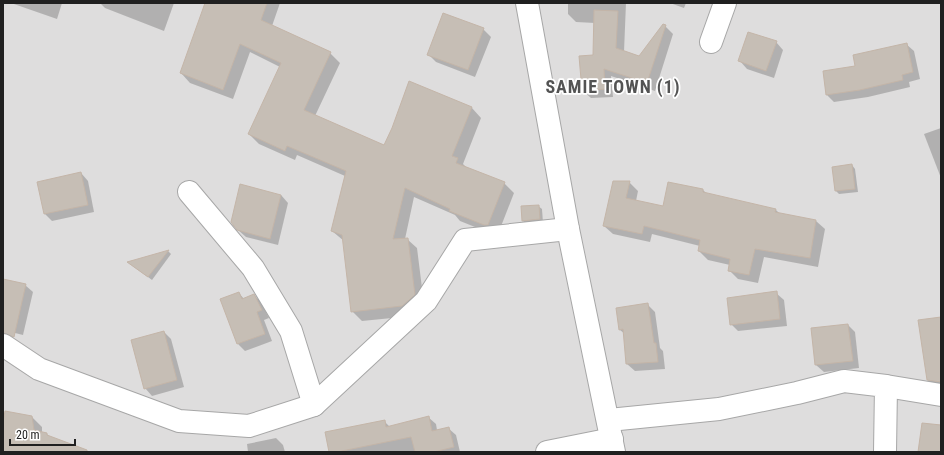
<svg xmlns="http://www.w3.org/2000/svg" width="944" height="455" font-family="'Roboto Condensed',sans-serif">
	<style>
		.residential { fill: #dedddd }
		.shadow { fill: #0003 }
		.building { fill: #c6beb5; stroke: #c4b5a8 }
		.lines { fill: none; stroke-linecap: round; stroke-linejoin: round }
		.minor-casing { stroke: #a7a7a7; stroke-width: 24 }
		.minor { stroke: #fff; stroke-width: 22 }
		.labels { text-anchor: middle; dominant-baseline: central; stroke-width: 3.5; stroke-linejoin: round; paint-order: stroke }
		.district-label { font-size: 18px; font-weight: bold; letter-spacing: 1px; fill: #535353; stroke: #fff }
	</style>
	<rect width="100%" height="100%" fill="#f1eee6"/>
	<!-- residential -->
	<rect class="residential" x="3" y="3" width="938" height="449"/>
	<!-- shadow -->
	<g class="shadow">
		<polygon points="11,3 62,3 57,19"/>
		<polygon points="100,3 174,3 164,31 105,8"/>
		<polygon points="240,3 280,3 272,26 330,53 340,63 315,116 385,146 393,128 409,82 472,108 481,118 463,164 467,168 504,183 514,193 498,234 495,235 460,221 455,215 414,197 405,239 407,239 417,248 424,304 412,316 362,321 352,311 344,241 332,231 345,176 297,155 295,160 259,144 249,134 280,67 250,52 233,99 190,83 181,73"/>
		<polygon points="568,3 626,3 624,52 640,57 665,26 673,34 655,91 611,76 613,97 591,98 583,91 594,56 595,23 576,22 568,14"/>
		<polygon points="670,3 686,3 684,8"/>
		<polygon points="483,29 491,37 475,77 436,62 429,55"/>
		<polygon points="776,42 783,50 774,78 747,69 740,61"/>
		<polygon points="906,44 914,51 920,79 909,82 910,87 868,97 834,102 827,95 824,72 857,67"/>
		<polygon points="941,128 941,178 924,134"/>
		<polygon points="852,165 855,169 858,192 839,194 836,191"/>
		<polygon points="81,173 88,181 94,212 52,221 45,214"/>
		<polygon points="629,182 638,191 636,201 664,207 703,190 707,194 776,210 780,214 816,221 825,229 818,267 764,257 758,283 738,279 729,270 730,265 708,260 699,251 700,246 652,234 650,242 613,234 604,226"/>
		<polygon points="281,195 288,203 278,245 246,237 238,230"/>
		<polygon points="538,206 542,209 543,223 527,224 523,221 522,207"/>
		<polygon points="168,251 171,254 152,280 129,263"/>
		<polygon points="3,280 25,285 33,292 23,335 3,330"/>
		<polygon points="239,293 244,299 254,295 261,302 269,318 264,320 272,341 245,351 238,344"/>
		<polygon points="776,293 784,300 787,326 738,331 731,324"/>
		<polygon points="648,305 655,312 660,348 663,351 665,369 635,371 627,364 625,334 620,330"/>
		<polygon points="941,318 941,391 938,390 928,380"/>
		<polygon points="848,325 855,332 859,368 824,372 816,365"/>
		<polygon points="164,332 171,339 184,387 152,396 145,388"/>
		<polygon points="32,417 42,427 42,433 47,434 50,438 76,452 3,452 3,427"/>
		<polygon points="428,417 436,424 437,430 448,428 456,435 460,452 330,452 384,421 390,427"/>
		<polygon points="276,438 283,445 285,452 248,452 247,444"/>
	</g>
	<!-- building -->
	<g class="building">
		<polygon points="205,3 267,3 261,20 331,52 304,110 384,145 392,128 409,81 472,107 452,156 458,158 456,163 505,182 488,225 484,225 449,211 450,209 405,188 393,239 408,238 415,295 402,306 351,312 342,235 331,231 346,171 287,146 285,151 248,134 281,63 240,44 223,90 180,73"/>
		<polygon points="594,10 618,11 616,48 639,56 663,24 666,25 647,83 604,69 605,89 582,91 579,56 593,55"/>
		<polygon points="443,13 484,28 468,70 427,55"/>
		<polygon points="748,32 777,41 766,71 738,61"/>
		<polygon points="907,43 913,72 902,75 903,80 860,90 826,95 823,71 855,66 853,55"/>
		<polygon points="852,164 855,189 835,191 832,167"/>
		<polygon points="81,172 88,205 44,214 37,182"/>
		<polygon points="613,181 630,181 626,198 663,206 668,182 703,189 703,192 776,209 775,212 816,220 810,258 755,249 749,275 728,271 730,259 698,251 700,240 644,226 642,234 603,226"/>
		<polygon points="240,184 281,195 270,239 237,230 231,222"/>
		<polygon points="539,205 540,219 522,221 521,206"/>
		<polygon points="169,250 148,277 127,262"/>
		<polygon points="3,279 26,284 14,337 3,333"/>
		<polygon points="777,291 780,319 730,325 727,298"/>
		<polygon points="239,292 242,299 254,294 262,310 257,312 265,334 237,344 220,299"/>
		<polygon points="648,303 654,343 656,343 658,362 626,364 623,329 619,330 616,308"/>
		<polygon points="941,317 941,382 927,380 918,320"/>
		<polygon points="848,324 853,361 815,365 811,328"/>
		<polygon points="164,331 177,380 144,389 131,340"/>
		<polygon points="5,411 32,416 34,430 47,433 47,435 87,450 87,452 3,452 3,422"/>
		<polygon points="429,416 432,431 449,427 454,447 434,452 415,452 411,437 337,452 329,452 325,432 385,420 386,427"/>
		<polygon points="922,423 941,425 941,452 918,452"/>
	</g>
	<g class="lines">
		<!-- minor casing -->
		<g class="minor-casing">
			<g id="minor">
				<polyline points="527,3 568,229 614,452"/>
				<polyline points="711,42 725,3"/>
				<polyline points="189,192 253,268 291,331 314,405"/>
				<polyline points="3,345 39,369 179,421 249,426 314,405 426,301 465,240 568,229"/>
				<polyline points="886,386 941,395"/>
				<polyline points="609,420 719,409 797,393 844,381 886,386 885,452"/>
				<polyline points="547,452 612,439"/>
			</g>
		</g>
		<!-- minor -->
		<use href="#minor" class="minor"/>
	</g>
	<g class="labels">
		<!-- district labels -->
		<g class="district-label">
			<text x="613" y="86">SAMIE TOWN (1)</text>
		</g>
	</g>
	<!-- border -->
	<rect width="944" height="455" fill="none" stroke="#202020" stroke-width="8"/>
	<!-- scale -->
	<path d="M10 439v6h65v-6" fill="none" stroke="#202020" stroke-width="2"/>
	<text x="16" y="439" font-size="12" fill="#202020" stroke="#ffffff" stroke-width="3" paint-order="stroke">20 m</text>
</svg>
